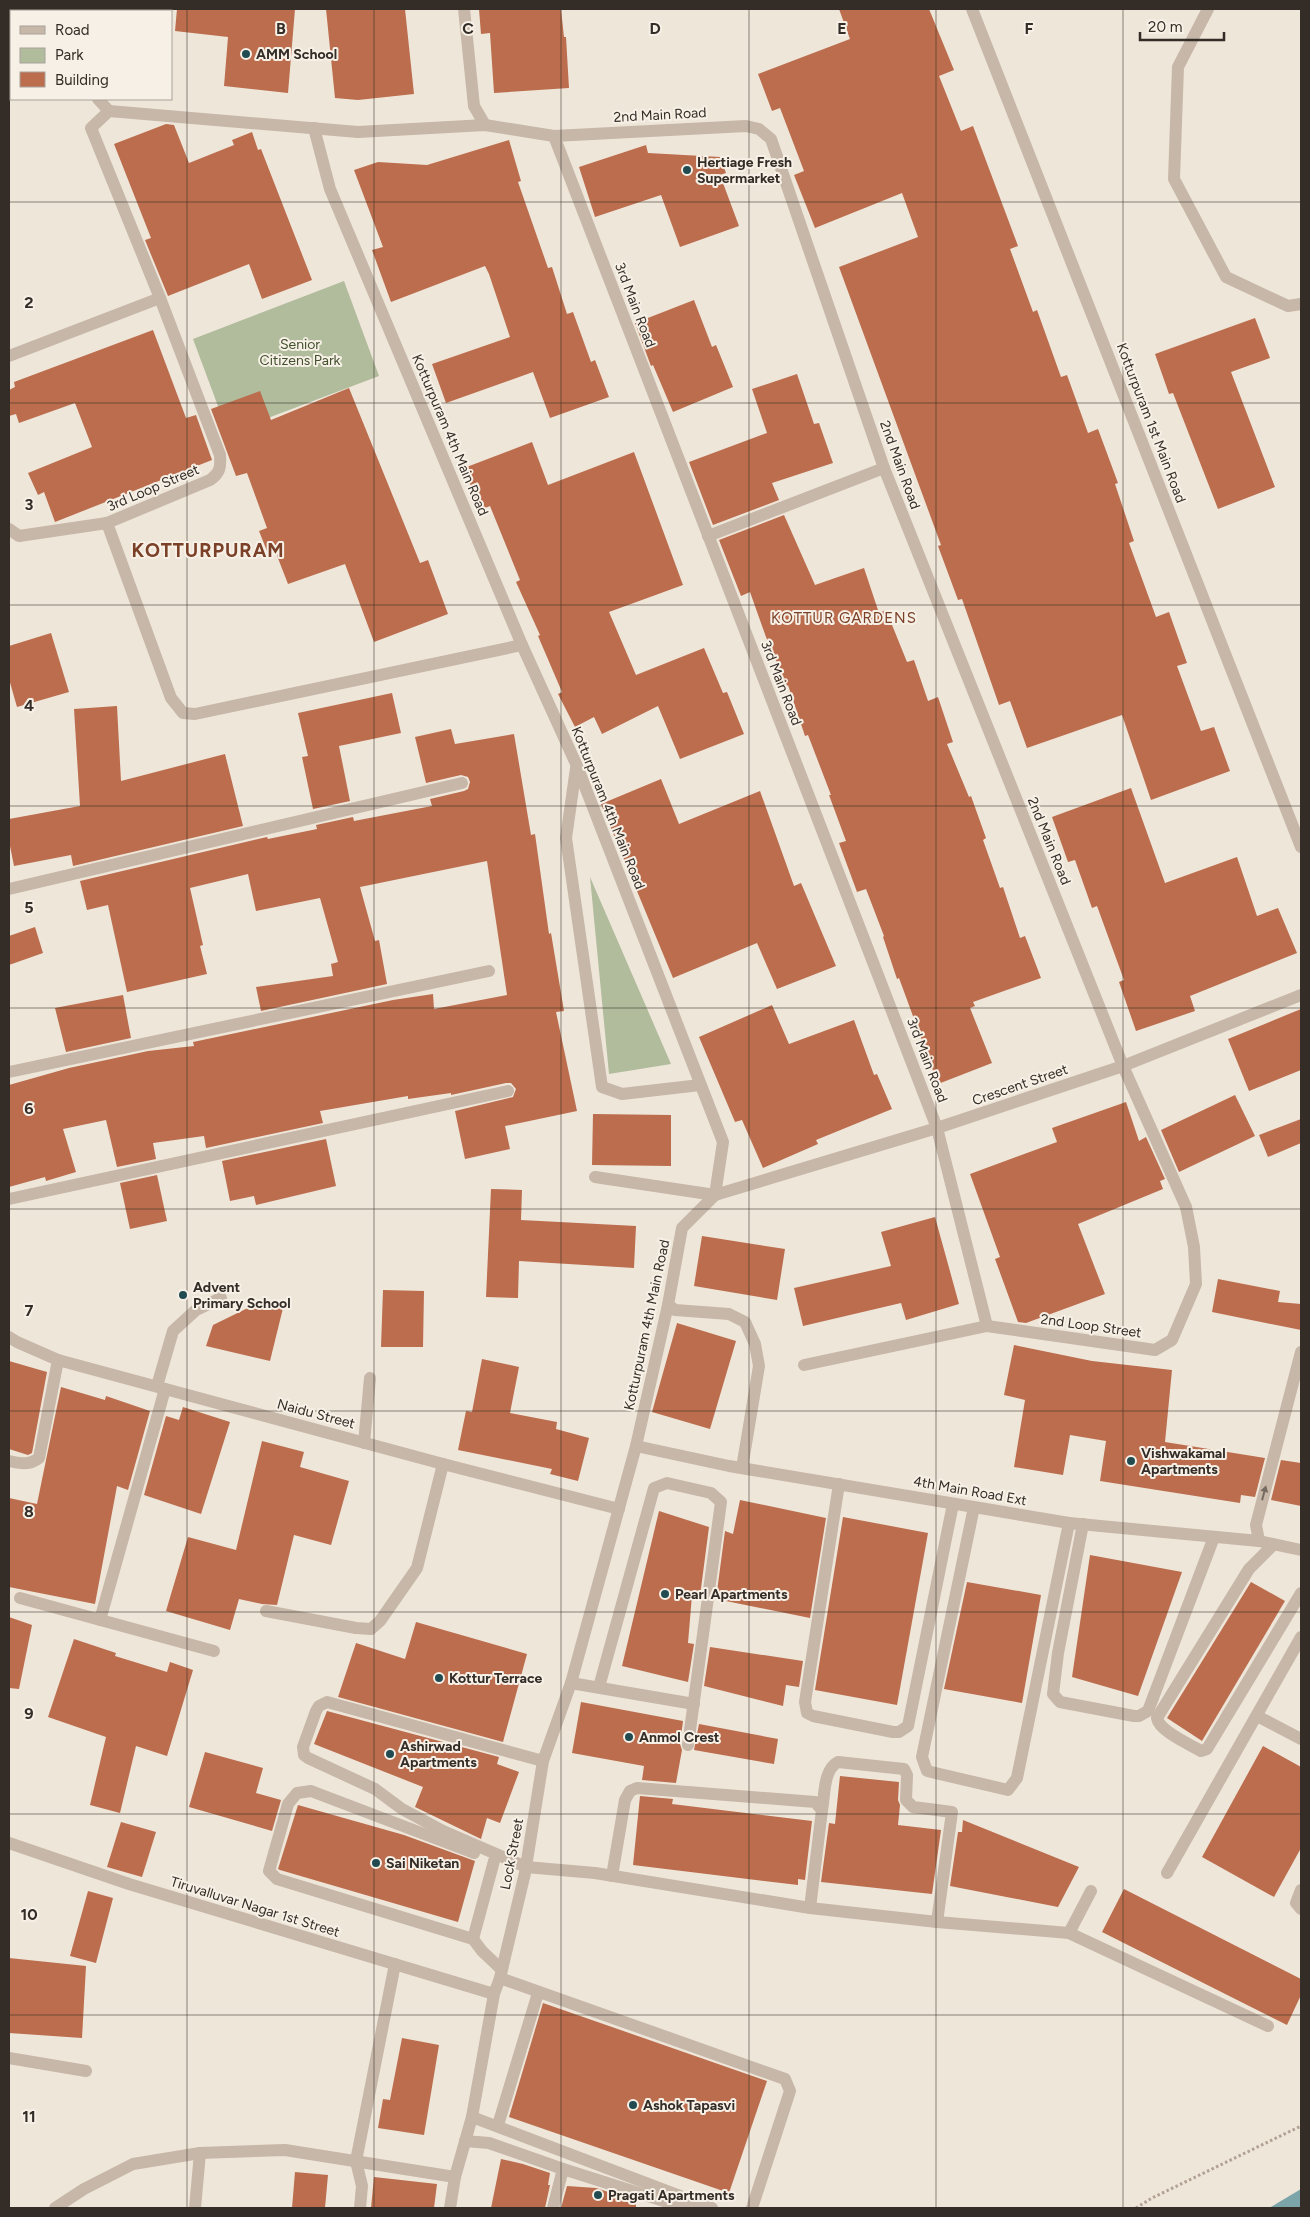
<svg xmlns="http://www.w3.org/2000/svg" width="1310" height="2217" font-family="Figtree,sans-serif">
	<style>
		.green { fill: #b0bc9c }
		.water { fill: #7ca5a9 }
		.building { fill: #bb6d4d }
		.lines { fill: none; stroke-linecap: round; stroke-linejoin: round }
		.path { stroke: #b1a192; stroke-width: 3; stroke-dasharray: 2.5 2.5; stroke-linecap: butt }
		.service { stroke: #c6b7a8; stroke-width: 12 }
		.minor { stroke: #c6b7a8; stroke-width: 12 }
		.oneway { fill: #756b61 }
		.grid { fill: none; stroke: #332c27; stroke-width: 1; stroke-opacity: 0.55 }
		.poi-dot { fill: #214b51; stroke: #f7f0e6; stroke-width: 2 }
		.labels { text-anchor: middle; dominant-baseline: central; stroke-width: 4; stroke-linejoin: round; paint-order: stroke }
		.poi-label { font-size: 14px; font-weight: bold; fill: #332c27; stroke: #f7f0e6; text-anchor: start }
		.street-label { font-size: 14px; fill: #332c27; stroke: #f7f0e6 }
		.park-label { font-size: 14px; fill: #414f2d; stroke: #f7f0e6 }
		.neighbourhood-label { font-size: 15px; letter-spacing: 1px; fill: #7a4028; stroke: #f7f0e6 }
		.district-label { font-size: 19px; font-weight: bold; letter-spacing: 1px; fill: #7a4028; stroke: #f7f0e6 }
		.grid-label { font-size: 16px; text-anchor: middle; font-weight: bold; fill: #332c27; stroke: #f7f0e6; stroke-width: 4; stroke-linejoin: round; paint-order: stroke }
	</style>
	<rect width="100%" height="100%" fill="#efe6da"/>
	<!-- green -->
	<g class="green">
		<polygon points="344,281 379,376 228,433 193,339"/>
		<polygon points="590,877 671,1064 609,1074"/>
	</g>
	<!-- water -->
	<polygon class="water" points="1301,2189 1301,2208 1269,2208"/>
	<!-- building -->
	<g class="building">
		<polygon points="177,9 295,9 288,93 224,86 228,37 175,31"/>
		<polygon points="326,9 405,9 414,94 358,100 335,98"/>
		<polygon points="479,9 561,9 564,37 566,37 569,88 494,93 490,33 481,34"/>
		<polygon points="839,9 929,9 954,70 939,76 961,131 973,126 1018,246 1010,249 1033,312 1037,310 1061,377 1067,375 1088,433 1098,429 1118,483 1115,484 1134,541 1129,543 1156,617 1169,612 1187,663 1177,666 1201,731 1214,727 1230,771 1151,800 1122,715 1027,748 1010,701 999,705 962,599 958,600 938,546 941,545 839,267 918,237 902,193 815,228 794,175 804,171 780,108 772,111 758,74 850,39"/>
		<polygon points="166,124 174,125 189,163 234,145 232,140 252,132 258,150 261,149 312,280 262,299 249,264 168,296 145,240 151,238 114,144"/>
		<polygon points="509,140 521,181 518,182 548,268 552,267 567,314 573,312 591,362 595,360 609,397 550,418 533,372 446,403 432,364 510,337 489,274 485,266 391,302 372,250 383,247 354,170 378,162 427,165"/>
		<polygon points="646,145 648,153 720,157 726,173 720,175 739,226 680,247 661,195 595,217 579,167"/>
		<polygon points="694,300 712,347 716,345 733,387 673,412 653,365 651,366 635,323"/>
		<polygon points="1255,318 1270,358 1231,372 1275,487 1218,509 1173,393 1169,394 1155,354"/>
		<polygon points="153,330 186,418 196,415 212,460 55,522 44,492 38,495 28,473 92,447 75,403 19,423 16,414 9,416 9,390 15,387 14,382"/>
		<polygon points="797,374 814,424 819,423 833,463 772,483 779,500 713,525 689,462 767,433 752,389"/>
		<polygon points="349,388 420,563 428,560 448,614 374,642 345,564 288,584 274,548 267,551 259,531 267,528 247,473 236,476 211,409 260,391 271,420"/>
		<polygon points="532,442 548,485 634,452 683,585 609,612 636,675 704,648 723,693 727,692 744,734 680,759 658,706 602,734 594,717 575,727 558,694 562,692 538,636 540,635 516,582 520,580 490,506 480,510 464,468"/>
		<polygon points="784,515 815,585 864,568 879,613 886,610 907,662 914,660 928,701 938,697 953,742 947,744 969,797 971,796 986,838 983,840 1000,888 1003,887 1020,938 1025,936 1041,978 973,1002 975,1006 970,1008 992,1063 938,1084 899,978 897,979 883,937 884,936 866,889 857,892 839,843 846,841 829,795 831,795 808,735 805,736 788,685 787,686 766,637 750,592 741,596 719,540"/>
		<polygon points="51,633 69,692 17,707 9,679 9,646"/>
		<polygon points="392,693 401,733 339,746 350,801 313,809 302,757 308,756 298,713"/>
		<polygon points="117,706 121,781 225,754 243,826 73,866 71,855 14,866 9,841 9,819 80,806 74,709"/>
		<polygon points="451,729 455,744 514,734 531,835 535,834 549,934 551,933 564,1011 556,1012 577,1111 505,1126 510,1149 465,1159 455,1111 513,1097 516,1089 511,1083 506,1083 451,1095 451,1093 408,1099 408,1096 320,1111 323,1123 206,1148 204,1136 153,1143 156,1159 117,1167 106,1120 63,1129 76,1172 46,1181 45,1177 9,1187 9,1085 69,1068 148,1051 194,1046 193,1042 393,1000 433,994 434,1009 507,995 487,861 360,887 375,941 379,940 387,984 261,1011 256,987 333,976 331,964 338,962 320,898 256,911 248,874 190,888 203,945 200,946 207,974 127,992 108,905 87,910 80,881 267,837 268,839 317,829 316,825 353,817 354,821 432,806 430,799 464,791 468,789 470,782 468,777 461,775 426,783 415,737"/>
		<polygon points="661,779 679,824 760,791 794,886 801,883 836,966 777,989 757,943 673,978 601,804"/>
		<polygon points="1131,788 1165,883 1237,857 1257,916 1278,908 1297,953 1190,996 1195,1011 1136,1031 1119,982 1124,980 1097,906 1092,908 1075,860 1068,862 1052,817"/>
		<polygon points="35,927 43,953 9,965 9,936"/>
		<polygon points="123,995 131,1038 66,1052 55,1008"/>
		<polygon points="772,1005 789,1044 854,1020 874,1075 877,1074 892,1109 816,1140 818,1144 763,1168 742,1120 735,1122 699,1037"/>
		<polygon points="1301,1009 1301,1070 1249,1091 1228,1039"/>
		<polygon points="1235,1095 1255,1136 1179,1172 1161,1130"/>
		<polygon points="1126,1102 1139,1141 1146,1137 1165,1179 1160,1181 1163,1189 1078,1224 1105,1294 1026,1323 1018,1322 995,1259 1000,1257 970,1174 1057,1142 1052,1128"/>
		<polygon points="593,1114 671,1115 671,1166 592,1165"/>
		<polygon points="1301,1119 1301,1143 1268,1157 1259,1135"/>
		<polygon points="326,1139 336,1186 256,1205 254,1196 230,1201 222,1161"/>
		<polygon points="157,1175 167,1221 130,1229 120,1183"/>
		<polygon points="491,1189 522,1190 521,1220 636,1226 634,1268 519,1261 518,1298 486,1297"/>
		<polygon points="935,1217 959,1304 906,1320 901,1303 803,1326 794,1288 891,1266 881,1232"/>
		<polygon points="702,1236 785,1249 777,1300 694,1286"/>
		<polygon points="1218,1279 1280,1291 1278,1302 1301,1304 1301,1330 1212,1312"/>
		<polygon points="383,1290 424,1291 423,1347 381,1347"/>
		<polygon points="266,1299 284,1304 270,1361 206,1346 213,1325"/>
		<polygon points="677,1323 736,1341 710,1429 652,1412"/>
		<polygon points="1014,1345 1092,1361 1172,1370 1165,1442 1265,1458 1255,1497 1241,1495 1240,1503 1100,1481 1106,1441 1070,1435 1063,1475 1014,1467 1025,1400 1004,1395"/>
		<polygon points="482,1359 519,1367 510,1413 557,1422 556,1429 589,1438 578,1481 550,1474 552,1469 458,1450 466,1411 472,1412"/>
		<polygon points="9,1361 47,1372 32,1453 28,1455 9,1449"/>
		<polygon points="61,1387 105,1400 106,1396 150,1411 128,1490 117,1486 95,1604 9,1587 9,1498 37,1504"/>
		<polygon points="183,1407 230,1422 201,1514 144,1495 166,1416 179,1420"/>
		<polygon points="262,1441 304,1452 300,1467 349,1481 331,1545 294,1535 277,1605 262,1604 239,1599 230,1630 166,1611 188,1537 236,1550"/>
		<polygon points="1281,1460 1301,1463 1301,1506 1271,1500"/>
		<polygon points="740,1500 826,1518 810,1618 716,1599 725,1531 733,1534"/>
		<polygon points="659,1511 709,1527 700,1596 692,1595 688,1643 694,1644 688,1682 622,1666"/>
		<polygon points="843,1517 928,1533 897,1705 815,1690"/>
		<polygon points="1090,1555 1182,1572 1138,1696 1072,1677"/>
		<polygon points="967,1582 1041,1595 1022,1703 944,1689"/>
		<polygon points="1251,1582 1285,1601 1202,1741 1167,1718"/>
		<polygon points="9,1617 32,1625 19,1689 9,1688"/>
		<polygon points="416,1622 527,1654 503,1742 338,1697 356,1643 405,1659"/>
		<polygon points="74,1639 116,1653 115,1656 167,1672 170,1662 193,1670 167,1756 136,1746 120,1813 90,1805 106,1737 48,1717"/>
		<polygon points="710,1647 803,1661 799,1687 786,1685 783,1706 704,1686"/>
		<polygon points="581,1702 683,1721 680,1744 682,1750 676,1783 642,1780 644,1766 572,1753"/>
		<polygon points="327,1711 499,1757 497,1764 519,1772 500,1823 487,1818 481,1839 415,1807 423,1787 314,1744"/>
		<polygon points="699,1724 778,1739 774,1764 694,1750"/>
		<polygon points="1263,1746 1301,1767 1301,1848 1274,1897 1202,1857"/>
		<polygon points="205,1752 263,1768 256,1793 281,1800 272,1831 189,1807"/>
		<polygon points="840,1776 899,1782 898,1800 900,1805 898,1825 941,1830 932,1894 821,1882 829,1823 835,1824"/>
		<polygon points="640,1796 673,1799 672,1804 812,1821 805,1880 798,1879 798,1885 633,1865"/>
		<polygon points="298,1805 404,1835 475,1861 458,1922 280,1870 278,1869"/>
		<polygon points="963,1820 1079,1867 1058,1907 950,1886 958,1832 962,1832"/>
		<polygon points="121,1822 156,1832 142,1877 107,1867"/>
		<polygon points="1124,1889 1301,1979 1301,1995 1287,2025 1102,1932"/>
		<polygon points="88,1891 113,1898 96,1963 70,1956"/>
		<polygon points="9,1958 86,1966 82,2038 9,2033"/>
		<polygon points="543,2003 767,2081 729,2193 509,2117"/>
		<polygon points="402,2038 439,2045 424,2135 378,2128 383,2099 390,2100"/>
		<polygon points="501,2159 523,2164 550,2173 548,2185 550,2185 545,2208 491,2208"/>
		<polygon points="295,2172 328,2175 325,2208 292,2208"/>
		<polygon points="374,2177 437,2184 434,2208 371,2208"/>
		<polygon points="567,2186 596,2188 636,2201 636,2208 561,2208"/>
	</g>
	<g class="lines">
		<!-- path -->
		<polyline class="path" points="1136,2208 1152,2198 1301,2126"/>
		<!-- service -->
		<g class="service">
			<polyline points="1208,9 1178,67 1174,179 1226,277 1288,306 1301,304"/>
			<polyline points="157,1386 173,1331 196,1310 221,1298"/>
		</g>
		<!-- minor -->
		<g class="minor">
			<polyline points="464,9 474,106 485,125"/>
			<polyline points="972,9 1301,847"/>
			<polyline points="9,29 11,29"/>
			<polyline points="98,99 109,111"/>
			<polyline points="314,128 330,189 522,645 577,766 723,1142 715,1195 682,1228 668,1305 636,1446 571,1683 543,1761 525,1873 500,1978 494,1994 472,2117 455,2177 450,2208"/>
			<polyline points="554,136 937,1128 987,1326"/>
			<polyline points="9,356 160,298"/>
			<polyline points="9,529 19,536 107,523"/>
			<polyline points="708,536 884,468"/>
			<path d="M522,645l-327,69 -12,-1 -12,-15 -64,-175 103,-43c10,-7 11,-13 10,-25l-60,-157 -69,-170 18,-17 249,21 127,-7 69,11 192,-10 13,3 12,10 113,329 239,598 63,141 8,40 2,37 -24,56 -17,10 -168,-24 -183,39"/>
			<polyline points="576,768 566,838 602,1087 622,1094 700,1085"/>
			<polyline points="9,889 462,783"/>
			<polyline points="9,1072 489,971"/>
			<polyline points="595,1177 715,1195 937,1128 1123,1066 1301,995"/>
			<polyline points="9,1199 508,1091"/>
			<polyline points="668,1305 675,1310 729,1314 745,1322 755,1344 759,1366 742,1468"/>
			<polyline points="9,1337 17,1342 58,1360 443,1464 619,1509"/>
			<polyline points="364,1443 370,1378"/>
			<polyline points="636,1446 729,1466 1069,1523 1259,1541 1301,1550"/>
			<path d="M9,1461c11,3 21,4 30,-3l19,-98"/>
			<polyline points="839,1484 805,1702 807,1713 813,1716 893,1732 899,1732 908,1726 953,1504"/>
			<polyline points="974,1507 922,1757 927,1771 1008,1790 1017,1778 1069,1523"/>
			<polyline points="1083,1524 1058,1653 1053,1694 1060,1702 1134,1716 1139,1716 1148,1711 1214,1537"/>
			<polyline points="1259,1541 1256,1525 1301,1352"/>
			<path d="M1273,1545l-24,24 -92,149c2,13 32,26 44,33l6,-2 94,-156"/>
			<polyline points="20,1598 214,1651"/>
			<polyline points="266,1611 356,1628 371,1629 380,1621 417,1568 443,1464"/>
			<polyline points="100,1620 165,1389"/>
			<polyline points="571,1683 694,1704"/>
			<polyline points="599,1687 654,1488 667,1483 711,1493 721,1502 688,1745"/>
			<polyline points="1257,1716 1301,1739"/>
			<polyline points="543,1761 327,1702 319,1706 316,1711 303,1747 304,1755 308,1758 375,1789 402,1809 443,1831 526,1867 595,1873 810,1908 937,1922 1069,1933 1268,2026"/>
			<path d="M822,1810c3,-15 1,-40 16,-48l66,7 3,6 -1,25 7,7 39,5 -15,110"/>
			<polyline points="9,1843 129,1884 494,1994"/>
			<polyline points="474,1853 311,1791 297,1793 288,1804 269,1871 277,1879 473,1939 494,1861"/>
			<polyline points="1167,1873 1301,1637"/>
			<polyline points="612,1876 625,1800 630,1791 637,1788 815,1802 822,1810 810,1908"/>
			<polyline points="1301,1890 1296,1903 1301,1909"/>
			<polyline points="1069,1933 1091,1891"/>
			<polyline points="473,1939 482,1951 501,1969"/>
			<polyline points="500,1978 785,2079 790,2091 752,2208"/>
			<polyline points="9,2058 86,2071"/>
			<polyline points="472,2117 712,2208"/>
			<polyline points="498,2125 538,1993"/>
			<polyline points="465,2141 489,2143 563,2169 686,2208"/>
			<polyline points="55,2208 84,2189 133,2164 200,2153 285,2150 455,2177"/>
			<polyline points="195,2208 200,2153"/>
			<polyline points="360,2208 362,2186 356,2161 395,1964"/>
			<polyline points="553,2208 563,2169"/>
		</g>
	</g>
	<!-- one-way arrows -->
	<defs><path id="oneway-solid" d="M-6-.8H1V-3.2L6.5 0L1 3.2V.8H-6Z" transform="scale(1.25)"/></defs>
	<use class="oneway" href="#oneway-solid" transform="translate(1264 1493) rotate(-75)"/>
	<!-- grid -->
	<path class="grid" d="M187,9v2199M374,9v2199M561,9v2199M749,9v2199M936,9v2199M1123,9v2199M9,202h1292M9,403h1292M9,605h1292M9,806h1292M9,1008h1292M9,1209h1292M9,1411h1292M9,1612h1292M9,1814h1292M9,2015h1292"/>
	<!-- markers -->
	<g class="poi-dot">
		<circle cx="246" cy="54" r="5"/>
		<circle cx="687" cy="170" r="5"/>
		<circle cx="183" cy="1295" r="5"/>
		<circle cx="1131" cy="1461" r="5"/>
		<circle cx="665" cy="1594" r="5"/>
		<circle cx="439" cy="1678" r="5"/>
		<circle cx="629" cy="1737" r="5"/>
		<circle cx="390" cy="1754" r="5"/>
		<circle cx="376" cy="1863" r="5"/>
		<circle cx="633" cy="2105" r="5"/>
		<circle cx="598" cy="2195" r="5"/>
	</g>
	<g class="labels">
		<!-- poi labels -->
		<g class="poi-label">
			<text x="256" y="54">AMM School</text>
			<text x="697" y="162">Hertiage Fresh<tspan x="697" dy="16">Supermarket</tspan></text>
			<text x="193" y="1287">Advent<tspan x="193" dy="16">Primary School</tspan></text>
			<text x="1141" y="1453">Vishwakamal<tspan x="1141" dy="16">Apartments</tspan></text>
			<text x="675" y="1594">Pearl Apartments</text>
			<text x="449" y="1678">Kottur Terrace</text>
			<text x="639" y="1737">Anmol Crest</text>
			<text x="400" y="1746">Ashirwad<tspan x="400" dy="16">Apartments</tspan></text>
			<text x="386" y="1863">Sai Niketan</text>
			<text x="643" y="2105">Ashok Tapasvi</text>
			<text x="608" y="2195">Pragati Apartments</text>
		</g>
		<!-- street labels -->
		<g class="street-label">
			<text transform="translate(660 115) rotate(-3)">2nd Main Road</text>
			<text transform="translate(635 305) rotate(69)">3rd Main Road</text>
			<text transform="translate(1151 423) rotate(69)">Kotturpuram 1st Main Road</text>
			<text transform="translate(450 435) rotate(67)">Kotturpuram 4th Main Road</text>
			<text transform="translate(900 465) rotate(70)">2nd Main Road</text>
			<text transform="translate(153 488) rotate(-23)">3rd Loop Street</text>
			<text transform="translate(781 683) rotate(69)">3rd Main Road</text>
			<text transform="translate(608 808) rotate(68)">Kotturpuram 4th Main Road</text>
			<text transform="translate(1049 841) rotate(68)">2nd Main Road</text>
			<text transform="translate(927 1060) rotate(69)">3rd Main Road</text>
			<text transform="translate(1020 1085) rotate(-19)">Crescent Street</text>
			<text transform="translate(647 1325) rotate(-78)">Kotturpuram 4th Main Road</text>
			<text transform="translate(1091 1326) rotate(8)">2nd Loop Street</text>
			<text transform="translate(316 1414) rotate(15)">Naidu Street</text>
			<text transform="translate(970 1491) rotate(10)">4th Main Road Ext</text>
			<text transform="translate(512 1854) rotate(-79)">Lock Street</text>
			<text transform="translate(255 1907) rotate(17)">Tiruvalluvar Nagar 1st Street</text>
		</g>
		<!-- park labels -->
		<g class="park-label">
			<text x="300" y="344">Senior<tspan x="300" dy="16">Citizens Park</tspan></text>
		</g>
		<!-- neighbourhood labels -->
		<g class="neighbourhood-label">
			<text x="844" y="618">KOTTUR GARDENS</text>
		</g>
		<!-- district labels -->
		<g class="district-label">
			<text x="208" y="550">KOTTURPURAM</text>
		</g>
	</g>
	<g class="grid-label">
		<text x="281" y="34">B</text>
		<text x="468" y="34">C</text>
		<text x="655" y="34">D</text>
		<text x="842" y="34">E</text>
		<text x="1029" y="34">F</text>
		<text x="29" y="308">2</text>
		<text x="29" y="510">3</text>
		<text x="29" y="711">4</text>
		<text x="29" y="913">5</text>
		<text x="29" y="1114">6</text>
		<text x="29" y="1316">7</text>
		<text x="29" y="1517">8</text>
		<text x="29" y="1719">9</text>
		<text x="29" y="1920">10</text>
		<text x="29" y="2122">11</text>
	</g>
	<!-- border -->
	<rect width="1310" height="2217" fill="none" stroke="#332c27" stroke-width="20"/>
	<!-- legend -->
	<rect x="10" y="10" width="162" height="90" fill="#f7f0e6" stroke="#a9a29a"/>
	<rect x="20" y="26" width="25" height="8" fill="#c6b7a8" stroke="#a9a29a"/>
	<text x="55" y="35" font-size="15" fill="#332c27">Road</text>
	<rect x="20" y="48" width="25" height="15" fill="#b0bc9c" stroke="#a9a29a"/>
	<text x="55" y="60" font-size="15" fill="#332c27">Park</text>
	<rect x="20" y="72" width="25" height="15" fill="#bb6d4d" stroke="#a9a29a"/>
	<text x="55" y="85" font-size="15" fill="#332c27">Building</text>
	<!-- scale -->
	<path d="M1140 32v8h84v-8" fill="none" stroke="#332c27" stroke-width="2.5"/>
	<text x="1148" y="32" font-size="15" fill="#332c27" stroke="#f7f0e6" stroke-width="4" paint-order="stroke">20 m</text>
</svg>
